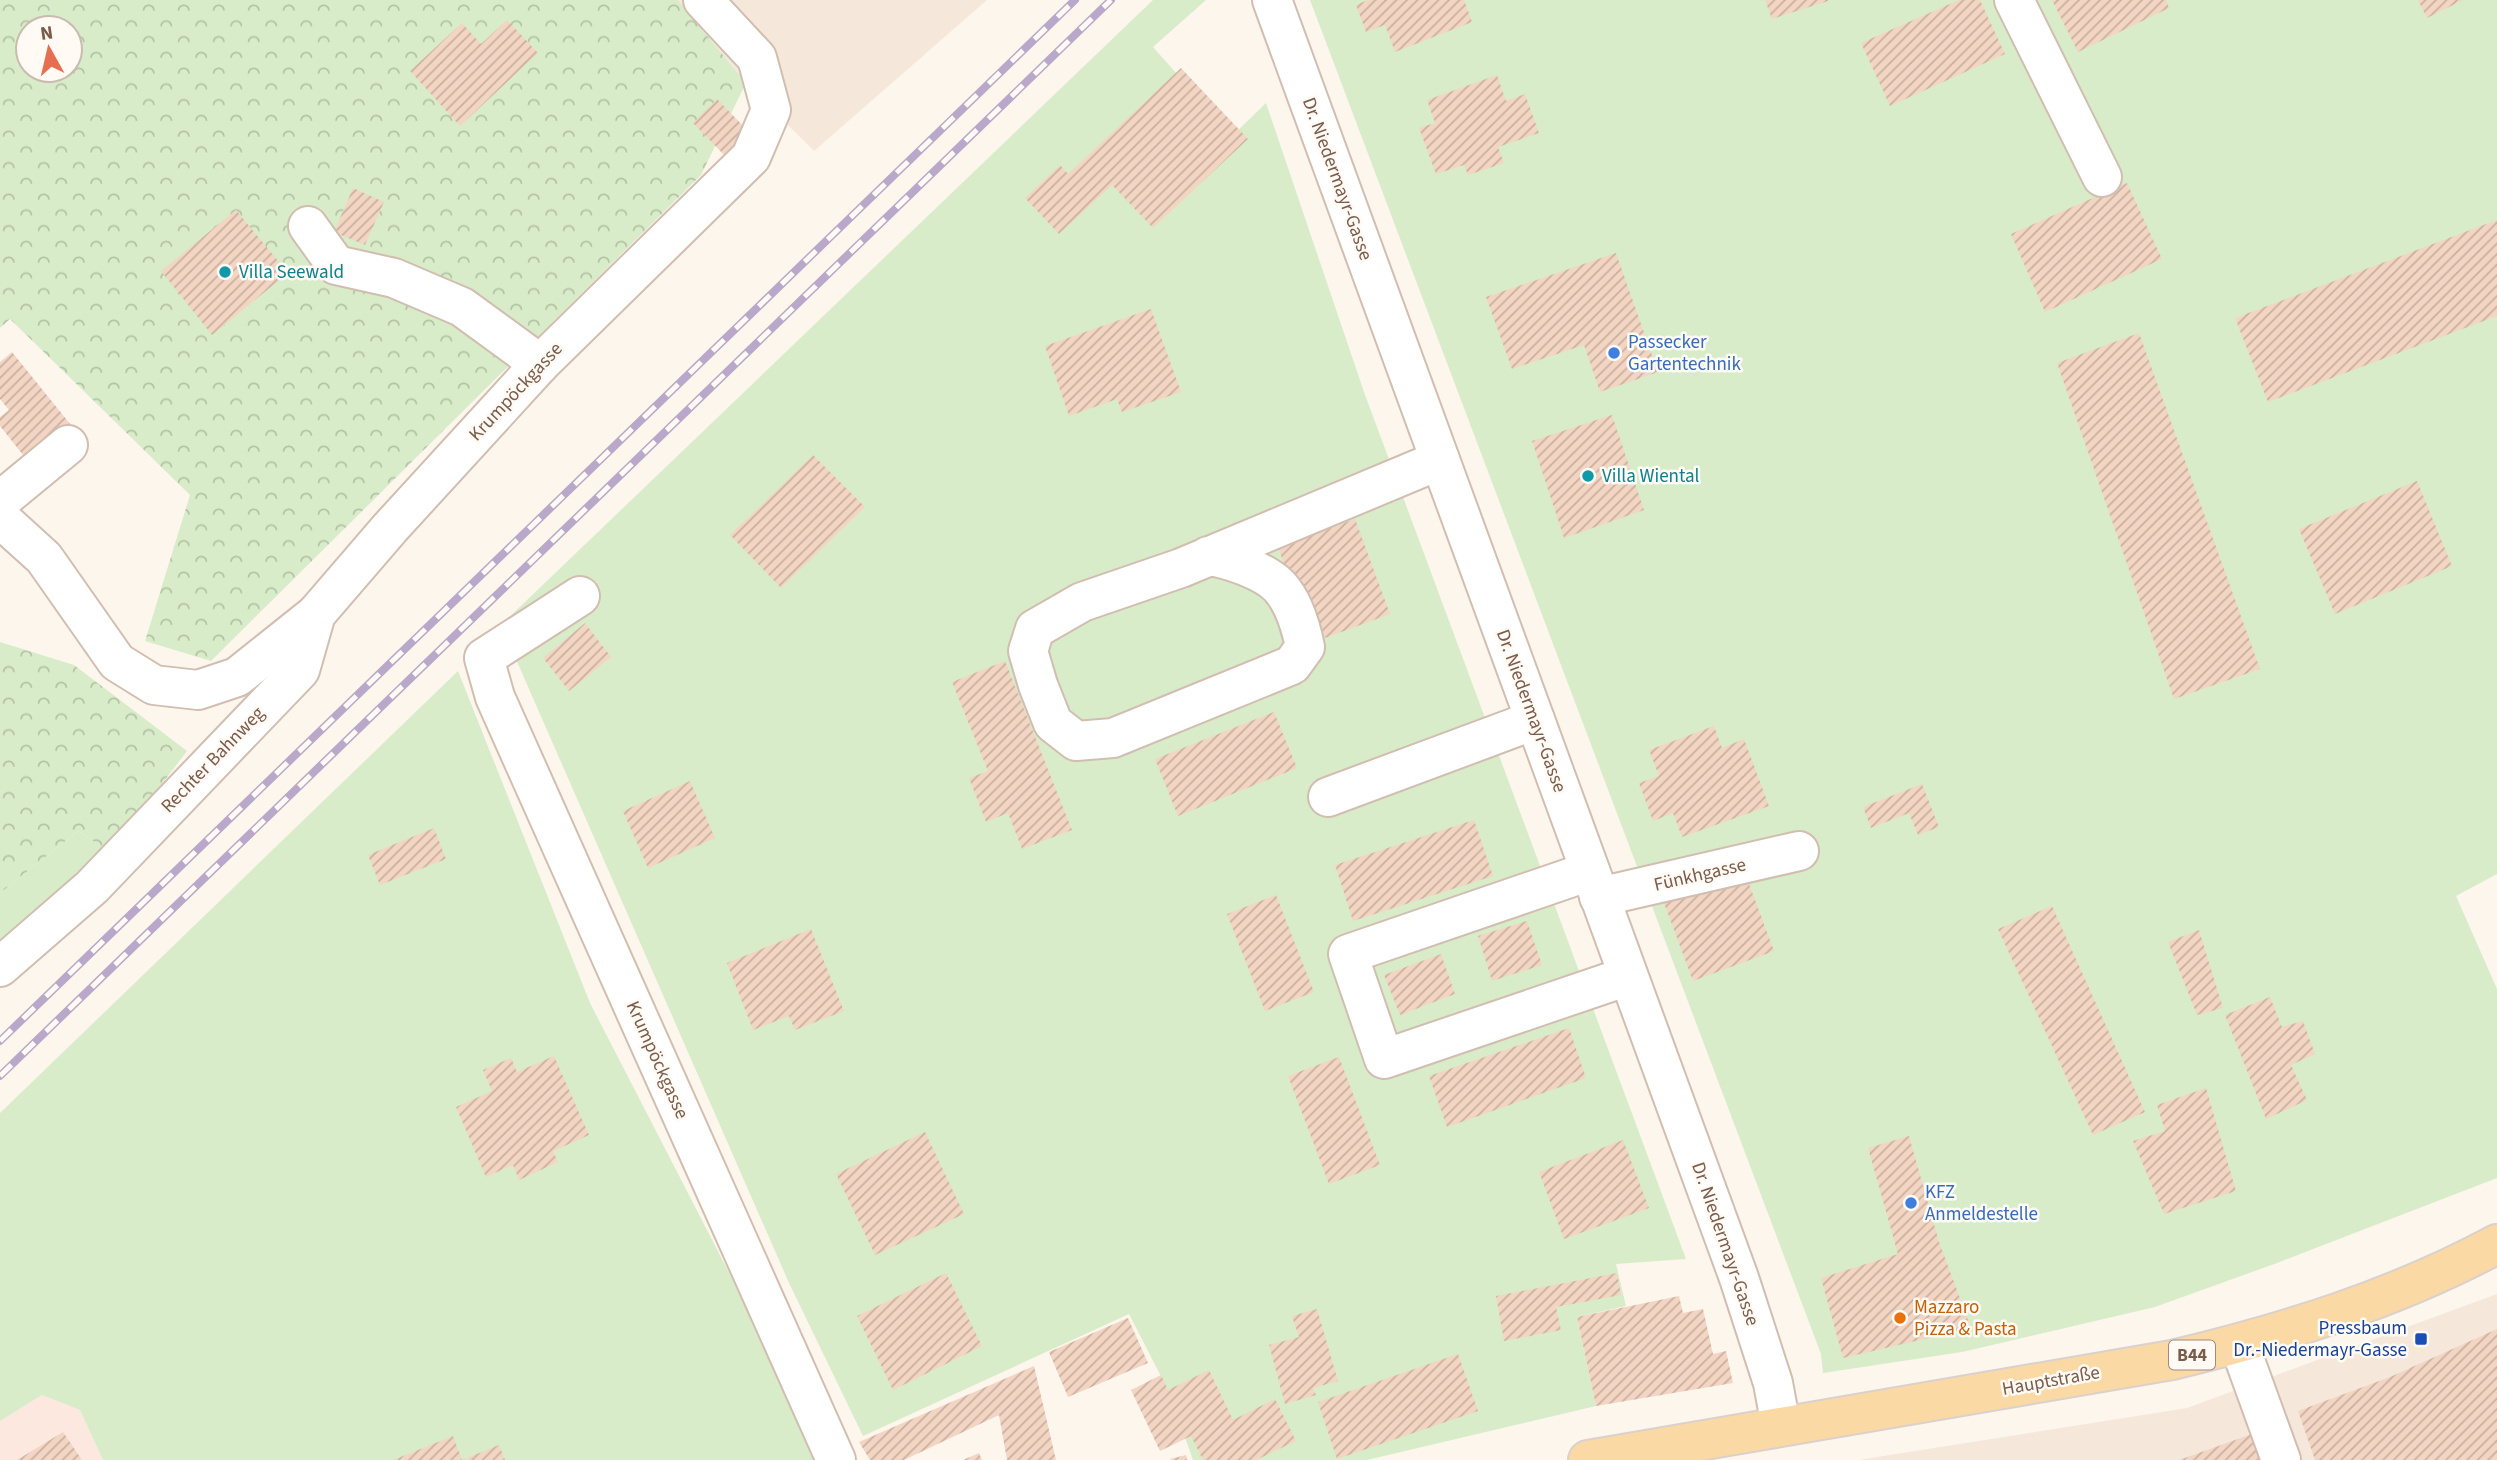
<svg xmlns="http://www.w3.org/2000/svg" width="2497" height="1460" font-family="'Source Sans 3',sans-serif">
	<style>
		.residential { fill: #f5e8da }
		.commercial { fill: #fde8e0 }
		.green { fill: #d8ecc9 }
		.forest { fill: url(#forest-crowns); fill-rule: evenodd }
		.building { fill: url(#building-hatch) }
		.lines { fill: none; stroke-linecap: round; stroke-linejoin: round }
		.minor-casing { stroke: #d1beb0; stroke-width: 42 }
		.major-casing { stroke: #dad1cd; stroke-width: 42 }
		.minor { stroke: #fff; stroke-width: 38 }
		.major { stroke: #fbd9a5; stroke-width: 38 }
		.rail-casing { stroke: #b9a8c9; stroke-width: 8 }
		.rail { stroke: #fffaf3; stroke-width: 5; stroke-dasharray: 16; stroke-linecap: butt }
		.culture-dot { fill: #0f9aa8; stroke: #fffaf3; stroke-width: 2.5 }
		.shop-dot { fill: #3f7fe0; stroke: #fffaf3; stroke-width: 2.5 }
		.food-dot { fill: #e8710a; stroke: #fffaf3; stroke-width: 2.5 }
		.transit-dot { fill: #1a4fb4; stroke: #fffaf3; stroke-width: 2.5 }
		.labels { text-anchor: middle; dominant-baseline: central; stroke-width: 5; stroke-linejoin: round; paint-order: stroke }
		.shield { fill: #fffaf3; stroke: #a28b7f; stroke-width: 2 }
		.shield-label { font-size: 18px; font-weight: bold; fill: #7a5c4d }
		.street-label { font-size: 19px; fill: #7a5c4d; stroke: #fffaf3 }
		.culture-label { font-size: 19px; fill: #0d838f; stroke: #fffaf3; text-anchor: start }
		.shop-label { font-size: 19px; fill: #366cbe; stroke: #fffaf3; text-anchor: start }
		.food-label { font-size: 19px; fill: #c56008; stroke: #fffaf3; text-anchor: start }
		.transit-label { font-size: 19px; fill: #164399; stroke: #fffaf3; text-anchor: end }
	</style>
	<defs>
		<pattern id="forest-crowns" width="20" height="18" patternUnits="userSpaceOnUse" patternTransform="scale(1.75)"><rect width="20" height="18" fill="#d8ecc9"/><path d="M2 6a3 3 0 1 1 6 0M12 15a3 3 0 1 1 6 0" fill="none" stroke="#b4c2a5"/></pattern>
		<pattern id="building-hatch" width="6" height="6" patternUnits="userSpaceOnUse" patternTransform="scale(1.75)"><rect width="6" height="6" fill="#f3d5c3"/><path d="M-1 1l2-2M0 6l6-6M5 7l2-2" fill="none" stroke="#cab0a1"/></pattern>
	</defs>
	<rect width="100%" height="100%" fill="#fdf6ec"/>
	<!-- residential -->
	<g class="residential">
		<polygon points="678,0 987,0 814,151 746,83"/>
		<polygon points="2497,1294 2497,1460 1858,1460 2187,1408"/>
	</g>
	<!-- commercial -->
	<polygon class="commercial" points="42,1395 80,1410 103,1460 0,1460 0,1421"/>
	<!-- green -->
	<g class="green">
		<polygon points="1153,0 1206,0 1153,47 1232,136 1266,103 1364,392 1686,1259 1616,1264 1626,1306 1577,1317 1596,1406 1367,1460 1193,1460 1168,1390 1129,1314 863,1436 789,1283 501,625"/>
		<polygon points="1310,0 2497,0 2497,874 2456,896 2497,989 2497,1178 2277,1263 2155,1307 1962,1352 1823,1373 1821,1354"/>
		<polygon points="458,671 590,1003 740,1294 817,1460 103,1460 80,1410 42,1395 0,1421 0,1113"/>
		<polygon points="78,831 110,852 0,944 0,893"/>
	</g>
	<!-- forest -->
	<g class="forest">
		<path d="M0,0h678l68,83 -45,92 -490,486 -66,-20 45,-146 -180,-176 -10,9zM28,28h42v42h-42z"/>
		<polygon points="0,642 74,665 187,751 110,852 78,831 0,893"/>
	</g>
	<!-- building -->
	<g class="building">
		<polygon points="1368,0 1464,0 1472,22 1395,52 1385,25 1366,32 1356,5"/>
		<polygon points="1765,0 1828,0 1828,1 1772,19"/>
		<polygon points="1959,0 1980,0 2005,54 1890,106 1861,43"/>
		<polygon points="2052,0 2166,0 2169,8 2078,52"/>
		<polygon points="2418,0 2463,0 2427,18"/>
		<polygon points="507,20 538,53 460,126 410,71 462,23 481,44"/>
		<polygon points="1181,68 1248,139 1153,228 1112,185 1059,234 1025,198 1060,165 1068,174"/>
		<polygon points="1497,75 1506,101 1525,94 1539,133 1498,147 1504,163 1468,175 1464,165 1436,174 1419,128 1435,123 1427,100"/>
		<polygon points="717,99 753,136 729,160 693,123"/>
		<polygon points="2127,183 2162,259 2045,312 2011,234"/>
		<polygon points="353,188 384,202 365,245 334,232"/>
		<polygon points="236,210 288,273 212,335 161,271"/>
		<polygon points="2497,220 2497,316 2268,402 2235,318"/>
		<polygon points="1616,253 1658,372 1600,392 1584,345 1512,369 1486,297"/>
		<polygon points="1151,309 1181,392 1122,412 1117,399 1069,416 1045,346"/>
		<polygon points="2139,333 2260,669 2174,699 2057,363"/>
		<polygon points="12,352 75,430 31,465 0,426 0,417 9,410 0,399 0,362"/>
		<polygon points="1612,415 1644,510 1564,538 1532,441"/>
		<polygon points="813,455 865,507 781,588 730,535"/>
		<polygon points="2417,481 2452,566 2335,614 2299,529"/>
		<polygon points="1355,519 1390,614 1325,638 1315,611 1302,615 1278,547"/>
		<polygon points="585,623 611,657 569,691 543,658"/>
		<polygon points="1005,661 1072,830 1022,849 1008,813 986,822 969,778 988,771 952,682"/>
		<polygon points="1274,712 1297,768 1178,816 1155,759"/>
		<polygon points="1714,726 1722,748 1744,739 1769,806 1682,837 1673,813 1653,821 1639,783 1659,776 1649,750"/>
		<polygon points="690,781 715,838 648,868 623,811"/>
		<polygon points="1922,784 1939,827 1918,835 1909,813 1871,828 1863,807"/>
		<polygon points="1474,820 1493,876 1353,921 1335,865"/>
		<polygon points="434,828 446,859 380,885 368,855"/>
		<polygon points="1745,873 1774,951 1693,981 1664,903"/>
		<polygon points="1276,895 1314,992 1265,1011 1227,914"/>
		<polygon points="2052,906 2145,1112 2093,1135 1998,929"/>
		<polygon points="1527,921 1542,965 1492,981 1478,936"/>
		<polygon points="811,929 844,1011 795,1030 789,1016 753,1030 727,963"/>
		<polygon points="2199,930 2223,1008 2197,1015 2168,942"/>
		<polygon points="1441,954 1455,994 1400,1015 1384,975"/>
		<polygon points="2270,997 2282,1027 2303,1021 2315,1054 2291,1065 2307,1100 2266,1119 2225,1015"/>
		<polygon points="1569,1028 1586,1078 1447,1127 1429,1076"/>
		<polygon points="554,1056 589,1135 553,1151 558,1162 519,1180 513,1165 486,1177 456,1107 492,1091 483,1070 511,1058 517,1072"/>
		<polygon points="1339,1057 1380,1165 1329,1184 1288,1076"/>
		<polygon points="2206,1088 2236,1191 2164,1214 2133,1141 2165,1131 2157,1105"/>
		<polygon points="925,1132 964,1214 875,1255 836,1174"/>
		<polygon points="1909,1136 1939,1242 1971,1328 1843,1358 1821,1278 1898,1254 1868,1148"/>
		<polygon points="1623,1140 1649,1208 1564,1239 1539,1172"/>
		<polygon points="946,1273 982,1346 893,1390 857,1316"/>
		<polygon points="1617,1273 1621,1295 1556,1307 1561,1330 1504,1341 1496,1296"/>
		<polygon points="1679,1296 1683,1313 1703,1309 1713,1354 1726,1351 1733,1383 1596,1406 1577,1317"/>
		<polygon points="1317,1309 1338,1381 1313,1388 1316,1395 1285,1404 1269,1345 1299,1337 1292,1316"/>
		<polygon points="1128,1318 1148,1363 1068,1397 1049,1352"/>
		<polygon points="2497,1329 2497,1460 2315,1460 2298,1411 2390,1377"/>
		<polygon points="1458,1354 1478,1411 1337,1459 1318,1402"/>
		<polygon points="1034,1366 1056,1460 1007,1460 999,1415 904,1460 870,1460 859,1442"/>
		<polygon points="1209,1370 1233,1420 1275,1399 1296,1441 1256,1460 1203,1460 1191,1436 1160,1451 1131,1390 1161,1375 1168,1390"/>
		<polygon points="63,1432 82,1460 17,1460"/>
		<polygon points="2252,1434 2261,1460 2179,1460"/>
		<polygon points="453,1436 462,1460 499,1445 505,1460 393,1460"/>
		<polygon points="979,1453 982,1460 963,1460"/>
		<polygon points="1186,1455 1187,1460 1171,1460 1170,1459"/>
	</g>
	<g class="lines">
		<!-- minor casing -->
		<g class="minor-casing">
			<g id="minor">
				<polyline points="1272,0 1739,1278 1773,1383 1781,1426"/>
				<polyline points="2014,0 2102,177"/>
				<polyline points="308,226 336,265 394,278 462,307 540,364"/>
				<polyline points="0,501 68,445"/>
				<polyline points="0,518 44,558 117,662 154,685 198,690 237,677 316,614"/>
				<path d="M1208,556c20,2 56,15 71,30 14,15 22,41 26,61l-13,18 -179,73 -37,3 -23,-18 -15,-38 -10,-34 7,-22 47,-27 99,-34 259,-108"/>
				<polyline points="580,596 484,658 495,697 836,1460"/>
				<polyline points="1328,797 1535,720"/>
				<polyline points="1590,871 1348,954 1384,1059 1628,976"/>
				<polyline points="1599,897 1799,851"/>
				<polyline points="0,967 92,887 300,670 316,614 390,528 540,364 751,157 771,110 757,58 703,0"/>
				<polyline points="2239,1344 2281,1460"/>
			</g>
		</g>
		<!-- major casing -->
		<g class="major-casing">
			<path id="major" d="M1588,1460l584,-100c113,-27 223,-61 325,-116"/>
		</g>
		<!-- minor -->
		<use href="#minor" class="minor"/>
		<!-- major -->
		<use href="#major" class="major"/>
		<!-- rail casing -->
		<g class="rail-casing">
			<g id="rail">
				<polyline points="0,1041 1075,0"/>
				<polyline points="0,1076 1111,0"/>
			</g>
		</g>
		<!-- rail -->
		<use href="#rail" class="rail"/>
	</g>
	<!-- markers -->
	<g class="culture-dot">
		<circle cx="225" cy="272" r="7"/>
		<circle cx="1588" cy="476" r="7"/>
	</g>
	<g class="shop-dot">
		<circle cx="1614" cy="353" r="7"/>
		<circle cx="1911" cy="1203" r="7"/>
	</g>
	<circle class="food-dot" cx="1900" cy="1318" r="7"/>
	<rect class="transit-dot" x="2414" y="1332" width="14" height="14" rx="3.5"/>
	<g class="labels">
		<!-- shield labels -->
		<rect class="shield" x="2169" y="1340.5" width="46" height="29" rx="5"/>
		<g class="shield-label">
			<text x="2192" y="1355">B44</text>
		</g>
		<!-- street labels -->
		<g class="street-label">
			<text transform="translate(1337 179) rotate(70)">Dr. Niedermayr-Gasse</text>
			<text transform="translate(516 392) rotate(-47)">Krumpöckgasse</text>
			<text transform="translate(1531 711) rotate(70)">Dr. Niedermayr-Gasse</text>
			<text transform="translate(213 760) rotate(-46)">Rechter Bahnweg</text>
			<text transform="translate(1700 875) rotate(-13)">Fünkhgasse</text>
			<text transform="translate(657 1060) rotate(66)">Krumpöckgasse</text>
			<text transform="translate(1725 1244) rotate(71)">Dr. Niedermayr-Gasse</text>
			<text transform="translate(2051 1381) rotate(-10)">Hauptstraße</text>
		</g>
		<!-- culture labels -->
		<g class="culture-label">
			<text x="239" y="272">Villa Seewald</text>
			<text x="1602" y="476">Villa Wiental</text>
		</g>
		<!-- shop labels -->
		<g class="shop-label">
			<text x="1628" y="342">Passecker<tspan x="1628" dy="22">Gartentechnik</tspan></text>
			<text x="1925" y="1192">KFZ<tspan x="1925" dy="22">Anmeldestelle</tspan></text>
		</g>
		<!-- food labels -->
		<g class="food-label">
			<text x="1914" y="1307">Mazzaro<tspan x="1914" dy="22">Pizza &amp; Pasta</tspan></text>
		</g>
		<!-- transit labels -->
		<g class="transit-label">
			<text x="2407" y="1328">Pressbaum<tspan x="2407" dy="22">Dr.-Niedermayr-Gasse</tspan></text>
		</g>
	</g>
	<!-- north arrow -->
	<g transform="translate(49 49) rotate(352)"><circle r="33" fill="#fffaf3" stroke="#cabbb1" stroke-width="2"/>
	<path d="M0-5L12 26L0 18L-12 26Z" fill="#e76f51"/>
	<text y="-10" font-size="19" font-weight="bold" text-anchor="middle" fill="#7a5c4d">N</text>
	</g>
</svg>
